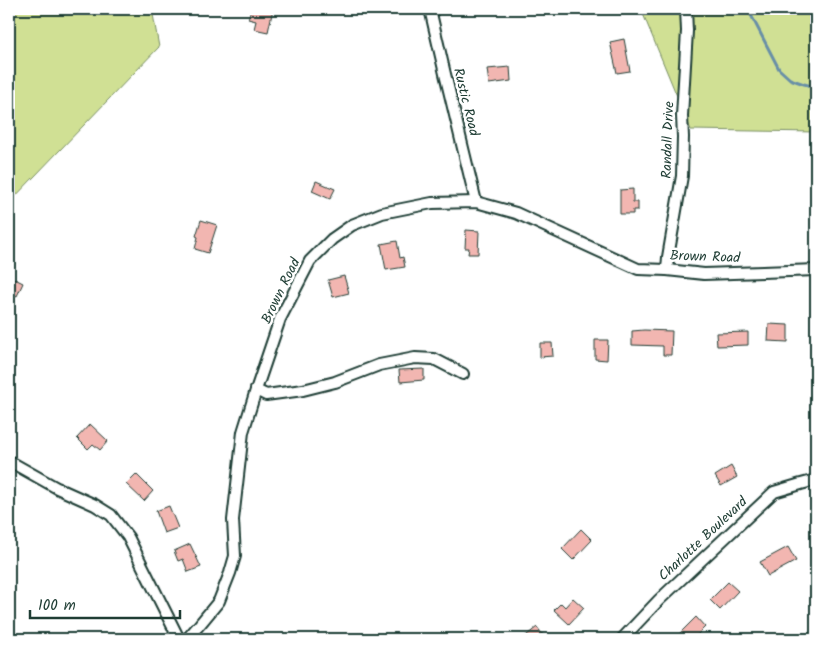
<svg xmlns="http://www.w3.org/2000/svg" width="825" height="648" font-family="Kalam,sans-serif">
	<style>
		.green { fill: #d0e094; stroke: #788e64 }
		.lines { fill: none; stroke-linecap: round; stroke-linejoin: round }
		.stream { stroke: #688fa7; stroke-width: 3 }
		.building { fill: #f2b6b1; stroke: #1f3d34 }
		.minor-casing { stroke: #1f3d34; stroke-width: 14 }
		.minor { stroke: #fff; stroke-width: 10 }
		.labels { text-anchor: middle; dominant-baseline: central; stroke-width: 5; stroke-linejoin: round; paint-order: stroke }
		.street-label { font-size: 14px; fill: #1f3d34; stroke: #fff }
	</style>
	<rect width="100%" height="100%" fill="#fff"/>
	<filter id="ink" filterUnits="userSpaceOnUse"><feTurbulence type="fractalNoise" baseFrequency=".02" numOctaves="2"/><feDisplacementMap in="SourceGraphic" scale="10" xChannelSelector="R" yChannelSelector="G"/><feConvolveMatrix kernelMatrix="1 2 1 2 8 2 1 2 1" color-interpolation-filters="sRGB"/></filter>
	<g filter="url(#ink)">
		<!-- green -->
		<g class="green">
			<polygon points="9,9 152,9 159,47 9,203"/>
			<polygon points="641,9 816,9 816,132 691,130"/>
		</g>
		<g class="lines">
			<!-- stream -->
			<polyline class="stream" points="746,9 751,15 779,69 790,79 804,84 816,87"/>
		</g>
		<!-- building -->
		<g class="building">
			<polygon points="251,9 273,9 268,32 254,29 256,21 248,19"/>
			<polygon points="624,39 630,71 617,73 610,42"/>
			<polygon points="510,67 511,81 489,84 487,69"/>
			<polygon points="316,181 335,189 330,199 312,191"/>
			<polygon points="633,189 633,202 638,202 638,210 633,210 633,214 620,214 620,190"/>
			<polygon points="201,220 217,225 208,253 195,249 198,237 196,236"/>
			<polygon points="466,230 479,231 478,254 468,254 469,248 465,248"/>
			<polygon points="397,241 400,258 403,257 405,267 386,270 381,244"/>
			<polygon points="9,276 23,283 17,296 9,292"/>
			<polygon points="344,276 349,293 333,297 328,280"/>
			<polygon points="769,324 788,325 788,342 768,341"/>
			<polygon points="644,330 672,331 671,355 663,355 663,346 632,345 632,331"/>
			<polygon points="748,332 748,345 717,346 716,333"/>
			<polygon points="595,340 608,340 607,360 595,359"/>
			<polygon points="540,343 552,343 553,356 540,357"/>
			<polygon points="424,369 424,380 400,382 399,370"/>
			<polygon points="90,424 108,441 100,450 93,444 88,449 77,438"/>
			<polygon points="731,466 737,477 721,486 715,476"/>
			<polygon points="136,474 153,491 144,501 126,484"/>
			<polygon points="169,506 178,528 164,533 156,511"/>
			<polygon points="581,529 592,540 573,560 562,549"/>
			<polygon points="190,544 201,567 188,572 183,559 178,561 174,551"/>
			<polygon points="788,547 796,561 768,576 760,562"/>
			<polygon points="728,582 738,591 720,610 710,600"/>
			<polygon points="573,598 584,608 569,624 554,610 561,603 565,607"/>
			<polygon points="696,617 705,627 693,639 674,639"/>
			<polygon points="537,627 546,639 522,639"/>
		</g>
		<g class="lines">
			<!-- minor casing -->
			<g class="minor-casing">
				<g id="minor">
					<polyline points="430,9 445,74 476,202"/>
					<polyline points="667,270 668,257 682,176 683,137 682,116 687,31 686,9"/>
					<polyline points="256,390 266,395 303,390 335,382 379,365 415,358 434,359 463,374"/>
					<polyline points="9,461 57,488 95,505 111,515 128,537 179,639"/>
					<polyline points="187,639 200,624 219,601 230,573 235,556 233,520 243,432 256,390 280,319 310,261 332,239 352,225 382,213 432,203 476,202 516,213 638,269 667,270 704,274 816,270"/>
					<polyline points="622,639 659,600 774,492 801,484 816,480"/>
				</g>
			</g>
			<!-- minor -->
			<use href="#minor" class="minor"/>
		</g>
	</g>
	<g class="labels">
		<!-- street labels -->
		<g class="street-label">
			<text transform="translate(466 102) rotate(76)">Rustic Road</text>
			<text transform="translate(668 140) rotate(-88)">Randall Drive</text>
			<text transform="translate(705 257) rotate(2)">Brown Road</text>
			<text transform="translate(281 291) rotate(-64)">Brown Road</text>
			<text transform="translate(703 539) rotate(-43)">Charlotte Boulevard</text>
		</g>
	</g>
	<!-- margin -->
	<rect width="825" height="648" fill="none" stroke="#fff" stroke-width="30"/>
	<rect x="15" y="15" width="795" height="618" fill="none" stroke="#1f3d34" stroke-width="2" filter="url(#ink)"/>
	<!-- scale -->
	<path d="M30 610v8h150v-8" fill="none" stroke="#1f3d34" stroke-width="2.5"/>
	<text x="38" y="610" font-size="15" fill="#1f3d34" stroke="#ffffff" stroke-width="4" paint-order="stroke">100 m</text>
</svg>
